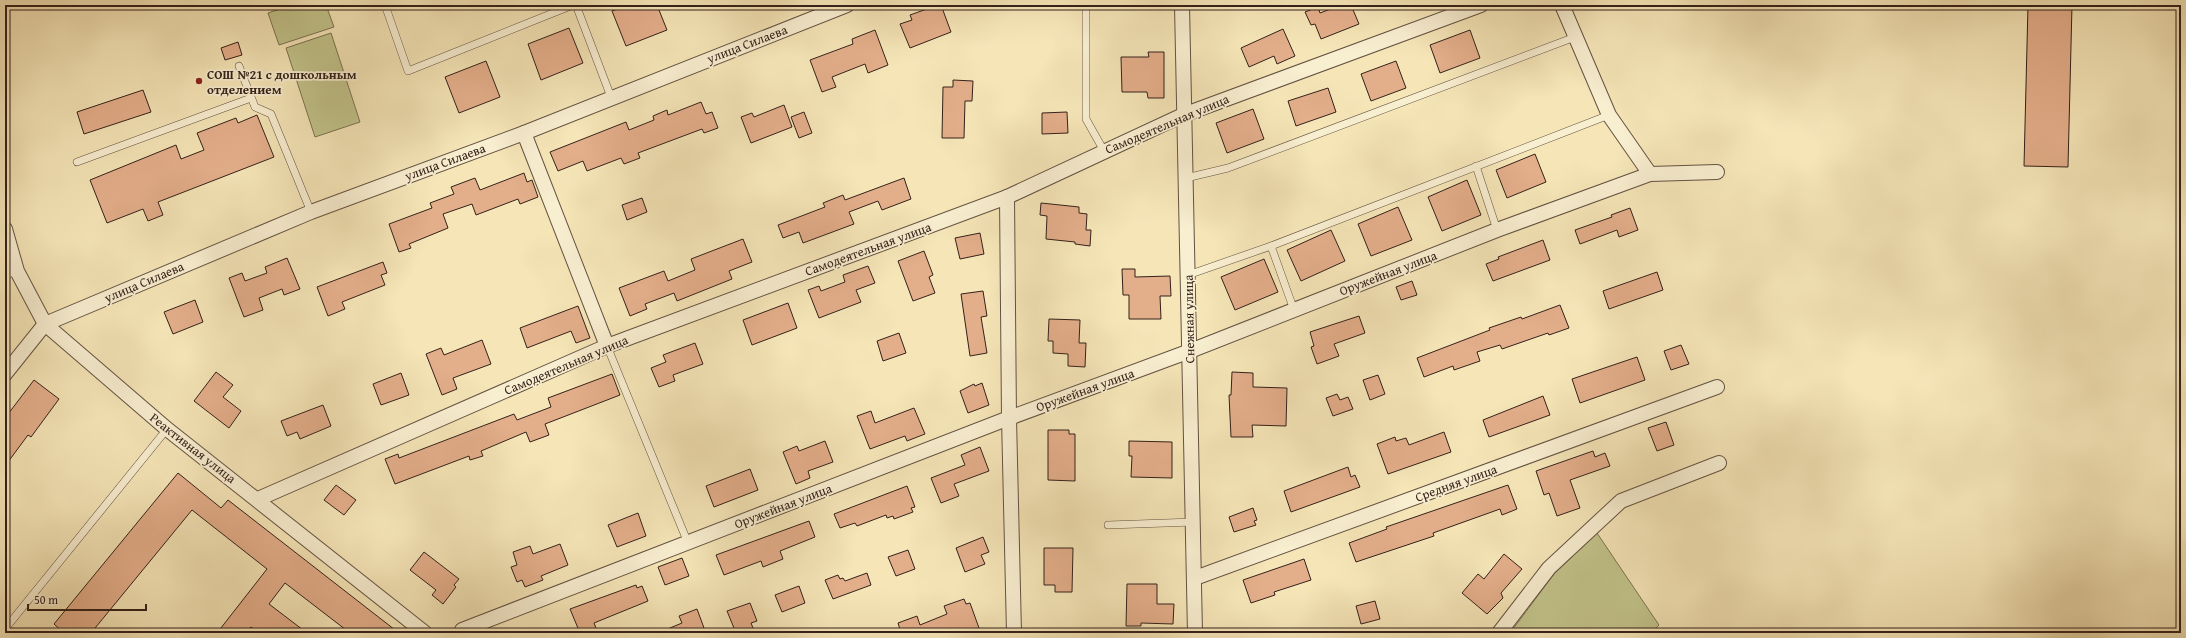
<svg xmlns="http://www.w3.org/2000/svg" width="2186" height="638" font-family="'Gentium Book Plus',serif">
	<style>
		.green { fill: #c2c38a; stroke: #7b7252 }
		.building { fill: #e3ae8a; stroke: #34211a }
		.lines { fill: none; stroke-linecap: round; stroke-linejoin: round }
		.service-casing { stroke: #645241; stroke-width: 8 }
		.minor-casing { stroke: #645241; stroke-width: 16 }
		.service { stroke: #f8eed0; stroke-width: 7 }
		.minor { stroke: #f8eed0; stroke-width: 14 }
		.poi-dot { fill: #8f2418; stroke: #f8eed0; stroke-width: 1.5 }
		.labels { text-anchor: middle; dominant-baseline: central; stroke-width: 3.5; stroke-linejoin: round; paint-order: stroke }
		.street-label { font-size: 13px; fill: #34211a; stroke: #f8eed0 }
		.poi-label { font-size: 13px; font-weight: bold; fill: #34211a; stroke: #f8eed0; text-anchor: start }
	</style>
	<rect width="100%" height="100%" fill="#f5e5b7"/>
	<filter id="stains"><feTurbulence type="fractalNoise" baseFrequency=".005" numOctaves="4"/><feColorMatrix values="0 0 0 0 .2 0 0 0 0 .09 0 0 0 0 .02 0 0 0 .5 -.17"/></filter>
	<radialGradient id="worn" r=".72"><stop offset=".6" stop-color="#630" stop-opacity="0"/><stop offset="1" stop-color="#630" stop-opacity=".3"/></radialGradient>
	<!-- green -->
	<g class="green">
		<polygon points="292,5 326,5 334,27 279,45 268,13"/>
		<polygon points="331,33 360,122 315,137 286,48"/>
		<polygon points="1597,533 1659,625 1651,633 1510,633 1554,574"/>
	</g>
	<!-- building -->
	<g class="building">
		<polygon points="627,5 657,5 667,30 626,46 612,11"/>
		<polygon points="938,5 941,5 951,32 910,48 900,24 912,20 910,15"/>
		<polygon points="1341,5 1351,5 1359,24 1321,39 1315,24 1311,25 1305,12 1318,7 1320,13"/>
		<polygon points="2028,5 2072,5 2068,167 2024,166"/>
		<polygon points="569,28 583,63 541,80 528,44"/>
		<polygon points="1283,29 1295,56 1277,64 1274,56 1249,67 1241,48"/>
		<polygon points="875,30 888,65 868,73 865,64 832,77 836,87 822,92 810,60 853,44 852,39"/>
		<polygon points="1470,30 1480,58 1440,73 1430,45"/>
		<polygon points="238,42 242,55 225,60 221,48"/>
		<polygon points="1148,52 1164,52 1164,98 1148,98 1147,92 1122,92 1121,57 1149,57"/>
		<polygon points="486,61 500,97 459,113 445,77"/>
		<polygon points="1396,61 1406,88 1371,101 1361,74"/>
		<polygon points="953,80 973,81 972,101 965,101 964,138 942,138 943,87 953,87"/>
		<polygon points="1328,88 1336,112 1296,126 1288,101"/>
		<polygon points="143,90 151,112 84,134 77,112"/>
		<polygon points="701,102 706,114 712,112 718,128 704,133 702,129 638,153 640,158 624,164 621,158 587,171 583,161 558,171 550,152 626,122 629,130 654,120 653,116 667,110 668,115"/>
		<polygon points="784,105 792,127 751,143 741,117 752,113 754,117"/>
		<polygon points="1253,109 1264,139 1227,153 1216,123"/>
		<polygon points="804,112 812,133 799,138 791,117"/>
		<polygon points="1067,112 1068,133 1042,134 1042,113"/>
		<polygon points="257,115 274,157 158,202 163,215 148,221 143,209 107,223 90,180 176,145 181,159 204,150 197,133 236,118 238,123"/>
		<polygon points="1535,154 1546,182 1507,198 1496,170"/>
		<polygon points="524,173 527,182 532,180 538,197 520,204 518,199 476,215 472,204 443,214 448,228 409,244 411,248 399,252 389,224 432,208 430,203 454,194 451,187 475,178 480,190"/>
		<polygon points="904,178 911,199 882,210 878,201 849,212 854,224 803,243 799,232 783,238 778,225 825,207 823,203 843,195 845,200"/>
		<polygon points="1467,180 1481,215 1442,231 1428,197"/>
		<polygon points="642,198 647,212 627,220 622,205"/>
		<polygon points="1041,203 1079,207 1079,213 1087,214 1086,230 1091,230 1090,246 1075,244 1075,242 1046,239 1047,216 1040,215"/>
		<polygon points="1398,207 1412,240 1371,256 1358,224"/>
		<polygon points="1630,208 1638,230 1619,237 1617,230 1580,244 1575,230 1612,217 1611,215"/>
		<polygon points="1331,230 1345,261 1301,281 1287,250"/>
		<polygon points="980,233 984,254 960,259 955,238"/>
		<polygon points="743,239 752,262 729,271 732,279 677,301 674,293 645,304 647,309 630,316 619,288 664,271 668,281 695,270 691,259"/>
		<polygon points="1543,240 1550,260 1493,281 1486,264 1499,259 1498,257"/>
		<polygon points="924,251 933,275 929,277 935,293 913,301 898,261"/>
		<polygon points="287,258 300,289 284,295 282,289 259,298 263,310 244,317 229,278 242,273 245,281 267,273 265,267"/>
		<polygon points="1264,259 1278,292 1235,310 1221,277"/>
		<polygon points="383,262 387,273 381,275 385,285 342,302 345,309 328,316 317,287"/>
		<polygon points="868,266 875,283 856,290 861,302 819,318 808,290 819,286 821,291 845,282 843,275"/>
		<polygon points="1122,269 1135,269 1135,277 1170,276 1171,296 1160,296 1161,319 1129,319 1129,295 1123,295"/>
		<polygon points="1657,272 1663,290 1609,309 1603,291"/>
		<polygon points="1412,281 1417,295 1401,300 1396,287"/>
		<polygon points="983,291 987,316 981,317 987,353 970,356 961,294"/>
		<polygon points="195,300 203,322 173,334 164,312"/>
		<polygon points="788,303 797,328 752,345 743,320"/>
		<polygon points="1560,305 1569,328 1549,335 1548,333 1502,349 1500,345 1477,352 1480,361 1454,370 1453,366 1424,377 1417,358 1490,330 1489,328 1521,317 1522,319"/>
		<polygon points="578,306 590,338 576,343 571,331 527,348 520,328"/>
		<polygon points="1359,316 1365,333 1334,344 1339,356 1317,364 1311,347 1314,346 1310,332"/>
		<polygon points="1049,319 1080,320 1079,343 1086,343 1085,367 1068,366 1068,354 1053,353 1053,341 1048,341"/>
		<polygon points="899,333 906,353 883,361 877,341"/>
		<polygon points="482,340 491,364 453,378 457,389 442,395 426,354 441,348 444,355"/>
		<polygon points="695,343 703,364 673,375 675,381 659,387 651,368 666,362 663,355"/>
		<polygon points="1681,345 1689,364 1671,370 1664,351"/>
		<polygon points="1637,357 1645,380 1580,403 1572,379"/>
		<polygon points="216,372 233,385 223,397 241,411 229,428 194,401"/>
		<polygon points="1232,372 1253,373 1253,387 1287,388 1286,426 1252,425 1253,437 1231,437 1229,395 1231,395"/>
		<polygon points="401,373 409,395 381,405 373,384"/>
		<polygon points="612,374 620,395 545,424 549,435 530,442 526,432 481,451 483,456 470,460 469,456 395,484 385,459 398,454 399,458 514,414 517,420 551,407 548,398"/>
		<polygon points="1378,375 1385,394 1370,400 1363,380"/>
		<polygon points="34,380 59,399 31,437 28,435 5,466 5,418"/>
		<polygon points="982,383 989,405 968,413 960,391 974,384 975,386"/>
		<polygon points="1337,394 1340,400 1348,397 1353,409 1333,416 1326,398"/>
		<polygon points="1543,396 1550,415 1489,437 1483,420"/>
		<polygon points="323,405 331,426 300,439 297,432 287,436 281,421"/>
		<polygon points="914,408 925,434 907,441 905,436 870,449 857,416 871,411 875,423"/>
		<polygon points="1666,422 1674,445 1657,451 1648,428"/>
		<polygon points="1048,430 1069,430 1069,434 1075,434 1075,481 1048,480"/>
		<polygon points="1444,432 1451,452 1388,474 1377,444 1395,437 1396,441 1406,438 1409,445"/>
		<polygon points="825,441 833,462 808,471 810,478 796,484 783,452 797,446 799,451"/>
		<polygon points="1129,441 1172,442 1172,478 1131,477 1132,456 1129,456"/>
		<polygon points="980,447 989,471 954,484 959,496 941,503 931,478 965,465 961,455"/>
		<polygon points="1593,451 1595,457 1605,453 1610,466 1570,480 1580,508 1557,516 1549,493 1544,495 1536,471"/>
		<polygon points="1348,467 1351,477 1355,475 1360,487 1291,512 1284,491"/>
		<polygon points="750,469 758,490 714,507 706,486"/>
		<polygon points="178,473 221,508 228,500 399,633 350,633 285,583 269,604 307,633 259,633 251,627 246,633 217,633 267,569 192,510 91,633 64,633 54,624"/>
		<polygon points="336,485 356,500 344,515 324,500"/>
		<polygon points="1508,485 1517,509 1502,515 1500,509 1433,533 1434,536 1356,562 1349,543 1387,529 1386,527"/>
		<polygon points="907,486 915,507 911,508 913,512 894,519 893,516 887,518 886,515 857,526 855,523 840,528 834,514"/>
		<polygon points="1253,508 1257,520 1254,521 1256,525 1234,532 1229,517"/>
		<polygon points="638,513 646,536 617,547 608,525"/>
		<polygon points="809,521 815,537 780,551 783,559 763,567 761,561 724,575 716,555"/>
		<polygon points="983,537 989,552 981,555 985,564 965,572 956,548"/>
		<polygon points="560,544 568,565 541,576 543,580 525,587 522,580 517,582 511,567 517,565 513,552 530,546 533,554"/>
		<polygon points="1044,548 1073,548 1072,592 1055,592 1055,585 1044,585"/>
		<polygon points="908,550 915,569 896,576 888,557"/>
		<polygon points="424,552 459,579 454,585 456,587 443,604 432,595 436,590 410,570"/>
		<polygon points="1504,554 1522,569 1501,593 1503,598 1487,614 1462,593 1478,574 1484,579"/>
		<polygon points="682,558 689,576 665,585 658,567"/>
		<polygon points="1304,559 1311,580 1274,592 1275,595 1251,603 1243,580"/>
		<polygon points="867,573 871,585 833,599 825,580 838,575 840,579 843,578 845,581"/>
		<polygon points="1127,584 1157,584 1157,604 1174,604 1173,624 1141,623 1141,626 1126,626"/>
		<polygon points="636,585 637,588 642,586 648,601 594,623 598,633 580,633 570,609"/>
		<polygon points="799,586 805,603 782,612 775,595"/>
		<polygon points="964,599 966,604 970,603 979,628 967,633 901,633 898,623 917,616 920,625 947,614 944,606"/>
		<polygon points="1375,601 1380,619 1361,624 1356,606"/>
		<polygon points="750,603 757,621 751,623 755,633 736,633 727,611"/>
		<polygon points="697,609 704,628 692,633 658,633 682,623 679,616"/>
	</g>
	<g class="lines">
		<!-- service casing -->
		<g class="service-casing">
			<g id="service">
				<polyline points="385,5 408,71 573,5"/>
				<polyline points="576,5 611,97"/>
				<polyline points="1086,5 1086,119 1104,151"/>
				<polyline points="239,66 255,107 271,114 311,212"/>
				<polyline points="77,162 251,98"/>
				<polyline points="1476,166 1497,230"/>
				<polyline points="1186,178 1228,168 1575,37"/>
				<polyline points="1271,246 1294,310"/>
				<polyline points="5,275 17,271"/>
				<polyline points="1188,275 1271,246 1609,115"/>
				<polyline points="607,346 688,543"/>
				<polyline points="1108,525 1194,522"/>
				<polyline points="5,629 167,429"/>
			</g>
		</g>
		<!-- minor casing -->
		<g class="minor-casing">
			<g id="minor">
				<polyline points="1182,5 1195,633"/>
				<polyline points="1562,5 1609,115 1650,174"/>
				<polyline points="524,133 607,346"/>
				<polyline points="1007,197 1009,418 1014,633"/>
				<polyline points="5,229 17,271 45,324 167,429 425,633"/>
				<polyline points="5,374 45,324 311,212 524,133 847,5"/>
				<polyline points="258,499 607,346 1007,197 1183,115 1481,5"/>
				<polyline points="1195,578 1717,387"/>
				<polyline points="461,633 462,630 1009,418 1190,351 1497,230 1650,174 1717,172"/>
				<polyline points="1499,633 1549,568 1621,501 1719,463"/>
			</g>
		</g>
		<!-- service -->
		<use href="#service" class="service"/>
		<!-- minor -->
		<use href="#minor" class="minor"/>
	</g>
	<!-- markers -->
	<circle class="poi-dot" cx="199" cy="81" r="4"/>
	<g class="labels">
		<!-- street labels -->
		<g class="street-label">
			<text transform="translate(747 44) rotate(-21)">улица Силаева</text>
			<text transform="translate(1167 124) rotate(-23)">Самодеятельная улица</text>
			<text transform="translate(445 162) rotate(-20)">улица Силаева</text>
			<text transform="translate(868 249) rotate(-20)">Самодеятельная улица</text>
			<text transform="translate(1388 273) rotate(-21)">Оружейная улица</text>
			<text transform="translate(144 282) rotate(-23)">улица Силаева</text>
			<text transform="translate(1189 319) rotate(-91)">Снежная улица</text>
			<text transform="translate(566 365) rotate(-23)">Самодеятельная улица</text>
			<text transform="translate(1085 390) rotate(-20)">Оружейная улица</text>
			<text transform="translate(193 448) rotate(38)">Реактивная улица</text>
			<text transform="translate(1456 483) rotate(-20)">Средняя улица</text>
			<text transform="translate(783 506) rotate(-21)">Оружейная улица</text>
		</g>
		<!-- poi labels -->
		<g class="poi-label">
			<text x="207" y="74">СОШ №21 с дошкольным<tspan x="207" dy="15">отделением</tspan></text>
		</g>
	</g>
	<!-- margin -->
	<rect width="2186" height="638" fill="none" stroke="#f5e5b7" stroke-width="20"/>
	<rect x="6" y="6" width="2174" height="626" fill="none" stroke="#34211a" stroke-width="2"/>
	<rect x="10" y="10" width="2166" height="618" fill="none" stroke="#34211a"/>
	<!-- scale -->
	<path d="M28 604v6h118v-6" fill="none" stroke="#34211a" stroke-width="2"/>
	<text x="34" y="604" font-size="12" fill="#34211a" stroke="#f8eed0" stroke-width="3" paint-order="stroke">50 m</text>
	<rect width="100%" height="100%" filter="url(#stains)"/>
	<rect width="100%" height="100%" fill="url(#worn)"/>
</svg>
